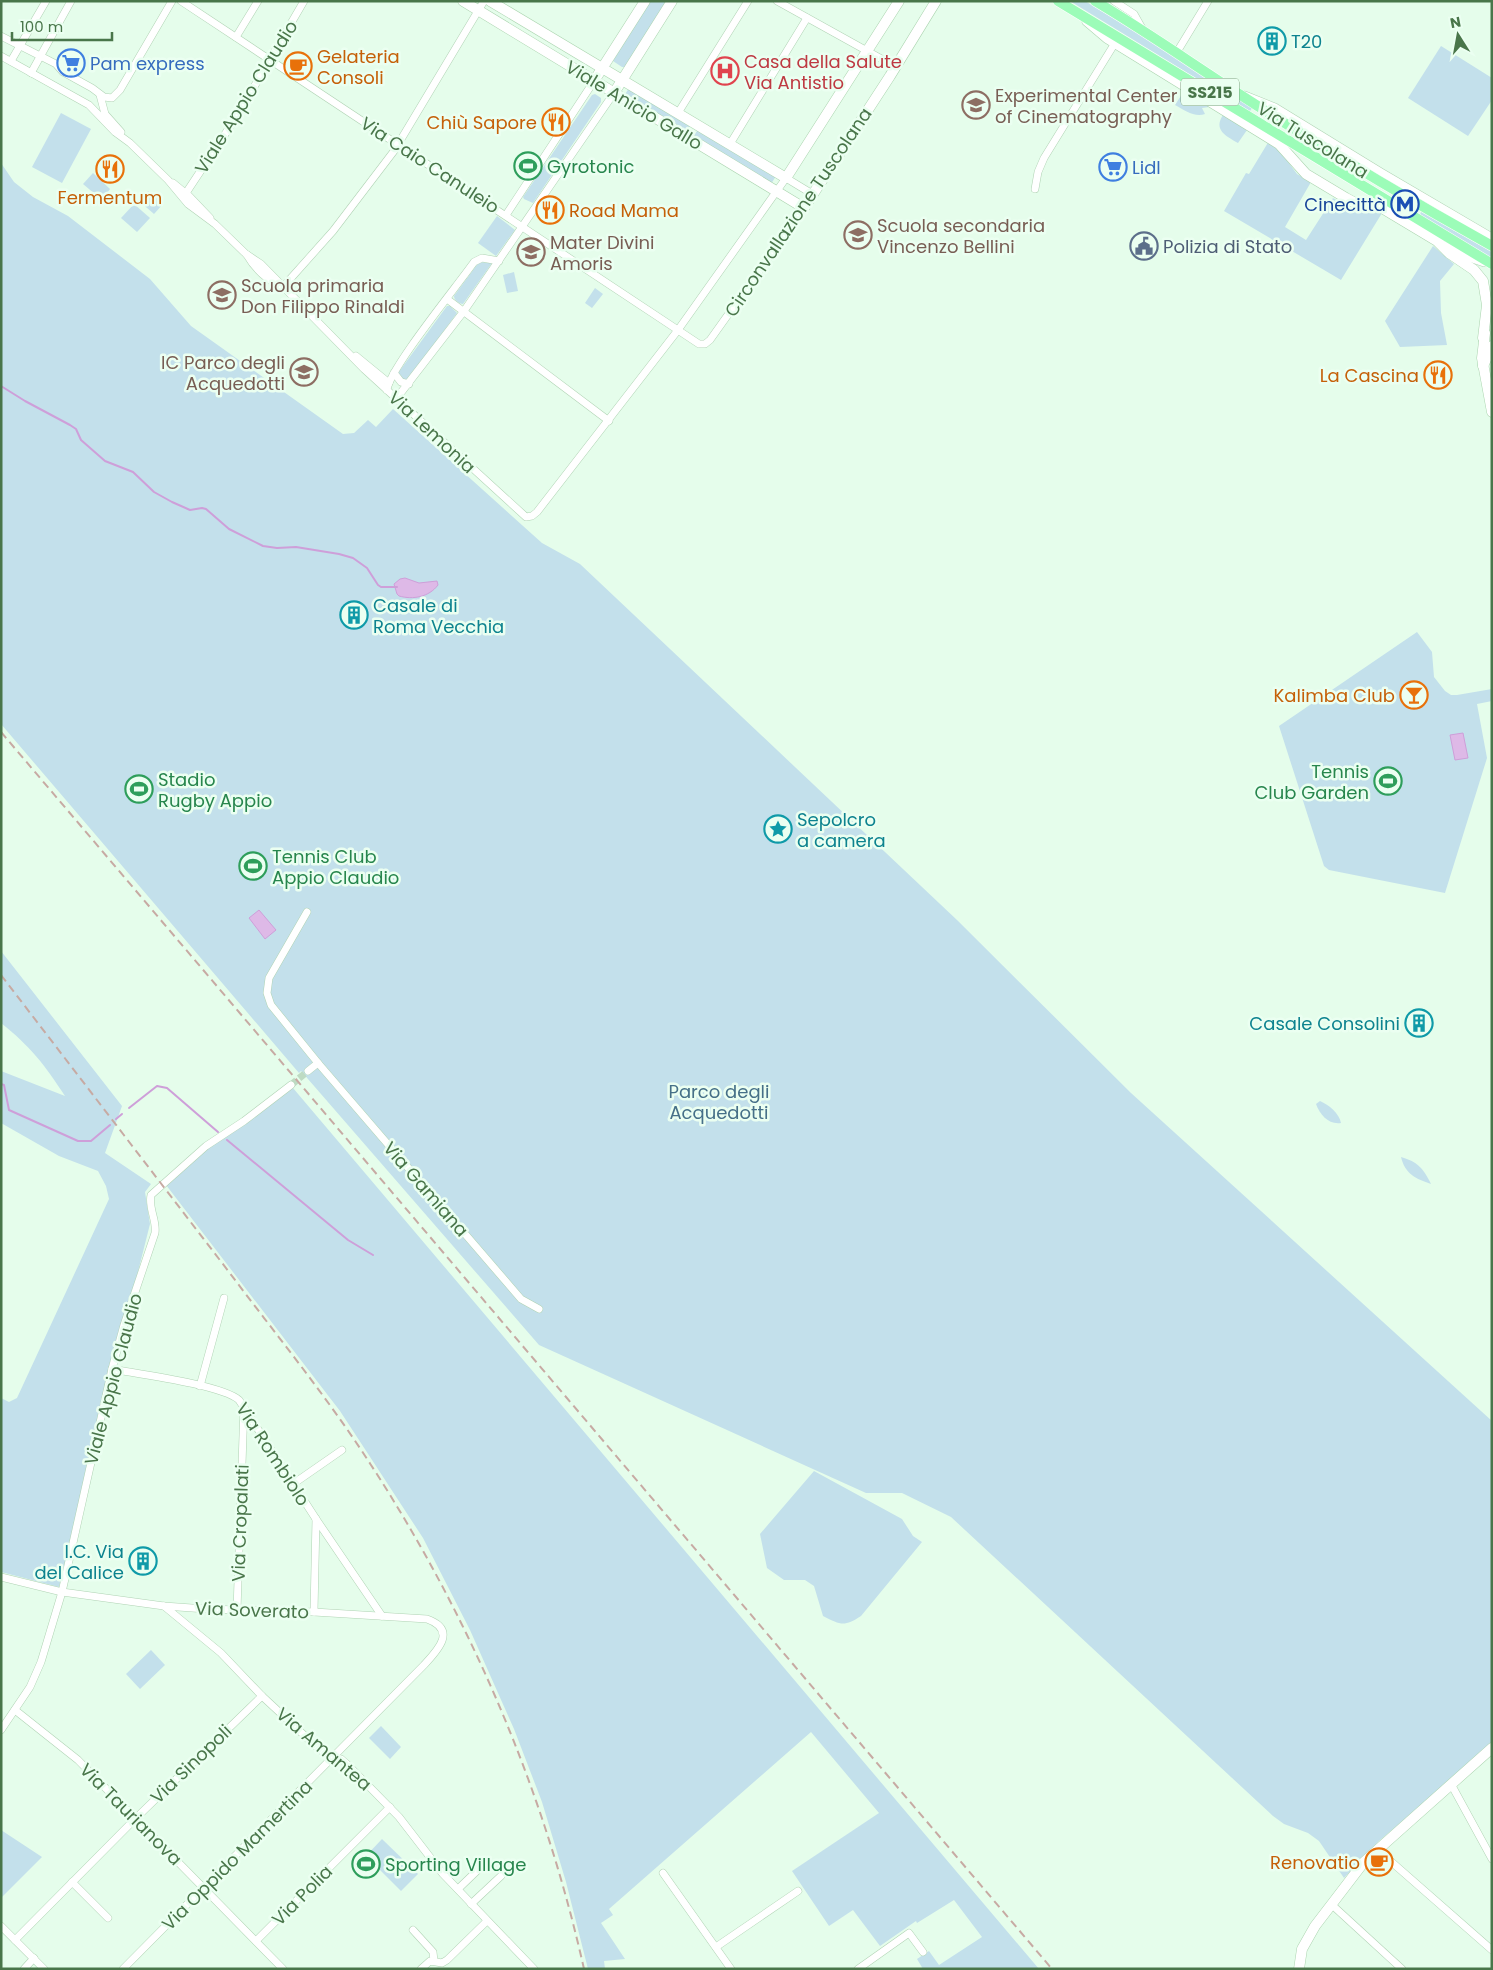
<svg xmlns="http://www.w3.org/2000/svg" width="1493" height="1970" font-family="Poppins,sans-serif">
	<style>
		.green { fill: #c3e0eb }
		.water { fill: #deb9e7; stroke: #ce9fd9 }
		.lines { fill: none; stroke-linecap: round; stroke-linejoin: round }
		.stream { stroke: #ce9fd9; stroke-width: 2 }
		.street-tunnel { stroke: #bedbc3; stroke-width: 7; stroke-dasharray: 7 3.5; stroke-linecap: butt }
		.street-casing { stroke: #b0d3b4; stroke-width: 8 }
		.secondary-casing { stroke: #abd4af; stroke-width: 11 }
		.primary-casing { stroke: #fff; stroke-width: 11 }
		.street { stroke: #fff; stroke-width: 7 }
		.secondary { stroke: #fff; stroke-width: 10 }
		.primary { stroke: #9cfcb8; stroke-width: 10 }
		.rail { stroke: #c7aaa3; stroke-width: 2; stroke-dasharray: 8 5; stroke-linecap: butt }
		.labels { text-anchor: middle; dominant-baseline: central; stroke-width: 5; stroke-linejoin: round; paint-order: stroke }
		.shield { fill: #ebfff1; stroke: #7a9f7c; stroke-width: 1 }
		.shield-label { font-size: 16px; font-weight: bold; fill: #49764a }
		.culture-label { font-size: 18px; fill: #0d838f; stroke: #ebfff1; text-anchor: start }
		.food-label { font-size: 18px; fill: #c56008; stroke: #ebfff1; text-anchor: end }
		.health-label { font-size: 18px; fill: #be3a42; stroke: #ebfff1; text-anchor: start }
		.shop-label { font-size: 18px; fill: #366cbe; stroke: #ebfff1; text-anchor: start }
		.education-label { font-size: 18px; fill: #785e54; stroke: #ebfff1; text-anchor: start }
		.street-label { font-size: 18px; fill: #49764a; stroke: #ebfff1 }
		.leisure-label { font-size: 18px; fill: #27864d; stroke: #ebfff1; text-anchor: start }
		.transit-label { font-size: 18px; fill: #164399; stroke: #ebfff1; text-anchor: end }
		.service-label { font-size: 18px; fill: #4e5e75; stroke: #ebfff1; text-anchor: start }
		.park-label { font-size: 18px; fill: #467088; stroke: #ebfff1 }
	</style>
	<rect width="100%" height="100%" fill="#e5fdeb"/>
	<!-- green -->
	<g class="green">
		<polygon points="650,1 666,1 625,67 622,67 613,61"/>
		<polygon points="1070,1 1085,1 1163,49 1252,108 1250,111"/>
		<polygon points="1441,46 1492,78 1492,100 1468,136 1408,98"/>
		<polygon points="629,88 690,125 688,131 624,96"/>
		<path d="M1184,91l25,16 -7,1 3,6c-10,4 -21,-4 -30,-9z"/>
		<polygon points="595,94 601,98 601,102 533,203 524,199 523,197 592,95"/>
		<polygon points="61,113 91,129 62,183 32,167"/>
		<path d="M1223,115l24,15 -9,13c-12,-7 -25,-13 -15,-28z"/>
		<polygon points="698,130 776,176 771,184 693,136"/>
		<polygon points="1269,141 1277,147 1297,174 1311,182 1285,227 1306,240 1333,198 1354,210 1382,213 1341,280 1224,211 1246,173 1249,174"/>
		<polygon points="1,163 14,182 33,197 68,216 150,279 191,326 343,434 354,433 368,420 376,427 393,409 542,543 580,564 957,920 1131,1093 1492,1421 1492,1745 1379,1841 1344,1878 1319,1841 1308,1833 1284,1824 1273,1816 951,1517 902,1493 866,1493 539,1345 301,1071 299,1073 1,724"/>
		<polygon points="93,173 110,189 102,200 83,184"/>
		<polygon points="148,191 163,204 154,214 139,201"/>
		<polygon points="134,204 150,218 137,232 121,218"/>
		<polygon points="1421,212 1492,252 1492,259 1420,215"/>
		<polygon points="497,216 515,230 496,256 478,243"/>
		<polygon points="1433,246 1454,264 1440,281 1441,313 1447,345 1400,347 1385,321"/>
		<path d="M479,262l13,1 -29,41c-4,0 -9,-4 -9,-8z"/>
		<polygon points="514,272 518,291 507,293 503,275"/>
		<polygon points="595,288 603,294 592,308 585,303"/>
		<polygon points="447,306 450,306 457,313 408,380 403,381 398,373"/>
		<polygon points="1417,632 1432,652 1434,677 1445,691 1451,695 1457,695 1492,689 1492,701 1477,704 1487,758 1445,893 1329,870 1324,866 1279,726"/>
		<path d="M1,951l121,155 -17,47 46,31 -6,8 5,32 -91,363 -58,-15v-174l8,4 8,-4 92,-199 -3,-13 -8,-15 -39,-15 -58,-33v-52l64,25c-20,-31 -35,-50 -64,-73z"/>
		<polygon points="293,1088 1039,1969 923,1969 917,1959 929,1951 939,1965 982,1937 954,1900 917,1923 916,1921 880,1946 853,1910 829,1926 792,1871 879,1813 811,1732 609,1909 613,1915 601,1923 625,1959 604,1961 605,1969 588,1969 566,1882 542,1802 514,1729 470,1630 423,1538 340,1411 166,1185 209,1144"/>
		<path d="M1320,1101c9,4 19,12 21,22 -12,2 -21,-8 -25,-19z"/>
		<path d="M1401,1157c17,5 22,11 30,27 -15,-5 -26,-10 -30,-27z"/>
		<path d="M814,1471l88,48 11,17 9,6 -61,74c-17,11 -20,9 -38,0l-9,-30 -9,-6h-21l-17,-12 -7,-34z"/>
		<polygon points="151,1650 165,1665 140,1689 126,1674"/>
		<polygon points="381,1726 401,1747 390,1759 369,1738"/>
		<polygon points="1,1830 42,1857 1,1898 2,1839"/>
		<polygon points="382,1839 418,1874 401,1891 366,1856"/>
	</g>
	<!-- water -->
	<g class="water">
		<path d="M405,578l14,5 18,-2 1,4c-9,12 -25,15 -39,11l-2,-2 -3,-10 6,-5z"/>
		<polygon points="1463,733 1468,758 1455,760 1450,735"/>
		<polygon points="259,910 276,930 265,939 249,918"/>
	</g>
	<g class="lines">
		<!-- stream -->
		<g class="stream">
			<polyline points="1,386 25,401 70,425 76,429 81,440 105,461 133,472 154,492 172,502 190,510 202,508 206,509 229,529 263,546 277,548 296,547 339,554 353,558 367,568 378,585 381,587 397,587"/>
			<polyline points="1,1084 4,1085 9,1110 78,1141 91,1141 110,1125"/>
			<polyline points="129,1108 157,1086 167,1088 218,1132"/>
			<polyline points="116,1119 122,1114"/>
			<polyline points="227,1140 348,1240 373,1255"/>
		</g>
		<!-- street-tunnel -->
		<polyline class="street-tunnel" points="291,1085 308,1071"/>
		<!-- street casing -->
		<g class="street-casing">
			<g id="street">
				<polyline points="181,1 699,344 705,344 710,340 804,208"/>
				<polyline points="777,1 896,67"/>
				<polyline points="1114,1 1134,14 1143,30"/>
				<polyline points="1,36 56,64 63,72 92,88 104,97 112,98 120,90 172,1"/>
				<polyline points="236,37 258,1"/>
				<polyline points="1177,52 1208,1"/>
				<polyline points="1,56 89,105 115,132 130,143 168,180 188,204 215,224 246,254 261,264 364,369 526,517 532,516 537,512 678,330 786,178 814,195"/>
				<polyline points="11,61 46,1"/>
				<polyline points="31,73 71,1"/>
				<polyline points="100,95 105,114 121,132"/>
				<polyline points="1245,95 1275,107 1381,172 1492,237"/>
				<polyline points="678,113 748,1"/>
				<polyline points="730,144 807,18"/>
				<polyline points="173,183 189,196 210,218"/>
				<polyline points="1035,189 1038,172 1044,158 1115,43"/>
				<polyline points="186,193 237,116 304,1"/>
				<polyline points="506,215 594,81"/>
				<polyline points="1444,245 1469,258 1484,263"/>
				<path d="M247,255c8,14 19,24 33,31"/>
				<polyline points="283,287 333,231 394,151 484,1"/>
				<polyline points="447,299 609,421"/>
				<polyline points="356,356 389,383"/>
				<polyline points="394,373 401,382 409,384"/>
				<path d="M387,390c2,-21 71,-105 87,-128l8,-4 17,3"/>
				<polyline points="396,399 464,311 614,93"/>
				<polyline points="307,912 269,978 267,993 271,1005 318,1063 521,1299 539,1309"/>
				<polyline points="308,1071 318,1063"/>
				<path d="M112,1369c27,5 110,16 127,31l77,119 66,97"/>
				<polyline points="200,1386 224,1298"/>
				<polyline points="293,1484 342,1450"/>
				<path d="M1,1577l61,15 102,14 42,3 108,3 113,7c31,11 10,32 -3,46l-301,304"/>
				<polyline points="164,1606 221,1653 262,1696 319,1749 330,1757 341,1759 349,1766 399,1817 443,1874 534,1969"/>
				<polyline points="237,1610 244,1406"/>
				<polyline points="314,1612 316,1519"/>
				<polyline points="15,1710 78,1760 283,1969"/>
				<path d="M1,1730l29,-43 11,-25 21,-70 50,-223 12,-44 31,-92c2,-13 -7,-25 -4,-38l55,-49 38,-25 47,-36"/>
				<polyline points="1451,1784 1492,1859"/>
				<polyline points="1378,1848 1387,1858 1492,1950"/>
				<polyline points="663,1873 731,1969"/>
				<polyline points="72,1882 108,1918"/>
				<polyline points="458,1889 483,1865"/>
				<polyline points="471,1904 501,1876"/>
				<polyline points="1331,1904 1402,1969"/>
				<polyline points="1,1926 44,1969"/>
				<polyline points="413,1930 433,1952 434,1961"/>
				<polyline points="15,1940 136,1818 262,1696"/>
				<polyline points="256,1941 390,1807"/>
				<polyline points="716,1947 798,1891"/>
				<polyline points="24,1969 34,1958"/>
				<polyline points="421,1969 430,1961 442,1963 447,1960 487,1921"/>
				<polyline points="858,1969 909,1933 923,1952"/>
			</g>
		</g>
		<!-- secondary casing -->
		<g class="secondary-casing">
			<g id="secondary">
				<polyline points="463,1 804,208 890,76 936,1"/>
				<polyline points="490,1 786,178 899,1"/>
				<polyline points="1087,21 1107,38 1279,144 1306,174 1346,198 1359,205 1382,208 1437,241 1449,253 1474,270 1483,281 1487,305 1483,338"/>
				<polyline points="594,81 645,1"/>
				<polyline points="614,93 672,1"/>
				<polyline points="1485,333 1482,358 1492,412"/>
				<polyline points="1483,366 1492,346"/>
				<polyline points="1299,1969 1302,1949 1315,1926 1364,1862 1492,1748"/>
			</g>
		</g>
		<!-- primary casing -->
		<g class="primary-casing">
			<g id="primary">
				<polyline points="1058,1 1492,264"/>
				<path d="M1095,1c49,29 96,62 144,93 82,53 167,104 253,152"/>
			</g>
		</g>
		<!-- street -->
		<use href="#street" class="street"/>
		<!-- secondary -->
		<use href="#secondary" class="secondary"/>
		<!-- primary -->
		<use href="#primary" class="primary"/>
		<!-- rail -->
		<g class="rail">
			<polyline points="1,732 1052,1969"/>
			<path d="M1,975c76,99 152,198 228,297 48,64 99,126 142,193 100,154 173,325 213,504"/>
		</g>
	</g>
	<!-- icons -->
	<defs>
		<g id="building-ring" transform="scale(1.4375)"><circle r="9.5" fill="#ebfff1" stroke="#0f9aa8" stroke-width="1.5"/><path d="M-4-6H4V6H1V3H-1V6H-4ZM-2.5-4.3h1.7v1.8h-1.7ZM.8-4.3h1.7v1.8H.8ZM-2.5-1h1.7V.8h-1.7ZM.8-1h1.7V.8H.8Z" fill="#0f9aa8"/></g>
		<g id="supermarket-ring" transform="scale(1.4375)"><circle r="9.5" fill="#ebfff1" stroke="#3f7fe0" stroke-width="1.5"/><path d="M-6-5.5h2.5l.6 2H6L4.5 2H-2.5L-4.4-4H-6ZM-1.5 3.2a1.3 1.3 0 1 0 .1 0ZM3 3.2a1.3 1.3 0 1 0 .1 0Z" fill="#3f7fe0"/></g>
		<g id="cafe-ring" transform="scale(1.4375)"><circle r="9.5" fill="#ebfff1" stroke="#e8710a" stroke-width="1.5"/><path d="M-5.5-4.5H6V0H3Q3 3.5 0 3.5H-2.5Q-5.5 3.5-5.5 0ZM3-3.2v2h1.7v-2ZM-6 4.5H4V6H-6Z" fill="#e8710a"/></g>
		<g id="hospital-ring" transform="scale(1.4375)"><circle r="9.5" fill="#ebfff1" stroke="#e0444e" stroke-width="1.5"/><path d="M-5-5h3v3.5h4V-5h3V5h-3V1.5h-4V5h-3Z" fill="#e0444e"/></g>
		<g id="university-ring" transform="scale(1.4375)"><circle r="9.5" fill="#ebfff1" stroke="#8d6e63" stroke-width="1.5"/><path d="M0-5L7-2L0 1L-7-2ZM-4 1L0 2.5L4 1V4Q0 6-4 4Z" fill="#8d6e63"/></g>
		<g id="restaurant-ring" transform="scale(1.4375)"><circle r="9.5" fill="#ebfff1" stroke="#e8710a" stroke-width="1.5"/><path d="M-5-6h1v4h1v-4h1v4h1v-4h1v5L-1.5 .5V6h-2V.5L-5-1ZM5-6V6H3V1.5H1.5Q1.5-4 5-6Z" fill="#e8710a"/></g>
		<g id="stadium-ring" transform="scale(1.4375)"><circle r="9.5" fill="#ebfff1" stroke="#2e9e5b" stroke-width="1.5"/><path d="M0-5a6.5 5 0 1 0 0 10a6.5 5 0 1 0 0-10ZM-3.5-1.8h7v3.6h-7Z" fill="#2e9e5b"/></g>
		<g id="metro-ring" transform="scale(1.4375)"><circle r="9.5" fill="#ebfff1" stroke="#1a4fb4" stroke-width="1.5"/><path d="M-5.5 5V-5H-3L0 0L3-5H5.5V5H3V-.5L0 4L-3-.5V5Z" fill="#1a4fb4"/></g>
		<g id="school-ring" transform="scale(1.4375)"><circle r="9.5" fill="#ebfff1" stroke="#8d6e63" stroke-width="1.5"/><path d="M0-5L7-2L0 1L-7-2ZM-4 1L0 2.5L4 1V4Q0 6-4 4Z" fill="#8d6e63"/></g>
		<g id="civic-ring" transform="scale(1.4375)"><circle r="9.5" fill="#ebfff1" stroke="#5c6f8a" stroke-width="1.5"/><path d="M-.6-6.5H3V-4.5H.6V-3L4-1V1h2V6H-6V1h2V-1L-.6-3ZM-1.2 2.5V6h2.4V2.5Z" fill="#5c6f8a"/></g>
		<g id="bar-ring" transform="scale(1.4375)"><circle r="9.5" fill="#ebfff1" stroke="#e8710a" stroke-width="1.5"/><path d="M-6-5H6L.8 .8V4.5H3.5V6h-7V4.5H-.8V.8Z" fill="#e8710a"/></g>
		<g id="sight-ring" transform="scale(1.4375)"><circle r="9.5" fill="#ebfff1" stroke="#0f9aa8" stroke-width="1.5"/><path d="M0-6L1.8-2.2L6-1.7L2.9 1.2L3.7 5.4L0 3.3L-3.7 5.4L-2.9 1.2L-6-1.7L-1.8-2.2Z" fill="#0f9aa8"/></g>
	</defs>
	<g fill-rule="evenodd">
		<use href="#building-ring" x="1272" y="41"/>
		<use href="#supermarket-ring" x="71" y="63"/>
		<use href="#cafe-ring" x="298" y="66"/>
		<use href="#hospital-ring" x="725" y="71"/>
		<use href="#university-ring" x="976" y="105"/>
		<use href="#restaurant-ring" x="556" y="122"/>
		<use href="#stadium-ring" x="528" y="166"/>
		<use href="#supermarket-ring" x="1113" y="167"/>
		<use href="#restaurant-ring" x="110" y="169"/>
		<use href="#metro-ring" x="1405" y="204"/>
		<use href="#restaurant-ring" x="550" y="210"/>
		<use href="#school-ring" x="858" y="235"/>
		<use href="#civic-ring" x="1144" y="246"/>
		<use href="#school-ring" x="531" y="252"/>
		<use href="#school-ring" x="222" y="295"/>
		<use href="#school-ring" x="304" y="372"/>
		<use href="#restaurant-ring" x="1438" y="375"/>
		<use href="#building-ring" x="354" y="615"/>
		<use href="#bar-ring" x="1414" y="695"/>
		<use href="#stadium-ring" x="1388" y="781"/>
		<use href="#stadium-ring" x="139" y="789"/>
		<use href="#sight-ring" x="778" y="829"/>
		<use href="#stadium-ring" x="253" y="866"/>
		<use href="#building-ring" x="1419" y="1023"/>
		<use href="#building-ring" x="143" y="1561"/>
		<use href="#cafe-ring" x="1379" y="1862"/>
		<use href="#stadium-ring" x="366" y="1864"/>
	</g>
	<g class="labels">
		<!-- shield labels -->
		<rect class="shield" x="1181" y="78.5" width="58" height="27" rx="4"/>
		<g class="shield-label">
			<text x="1210" y="92">SS215</text>
		</g>
		<!-- culture labels -->
		<g class="culture-label">
			<text x="1291" y="41">T20</text>
			<text x="373" y="605">Casale di<tspan x="373" dy="21">Roma Vecchia</tspan></text>
			<text x="797" y="819">Sepolcro<tspan x="797" dy="21">a camera</tspan></text>
			<text x="1400" y="1023" text-anchor="end">Casale Consolini</text>
			<text x="124" y="1551" text-anchor="end">I.C. Via<tspan x="124" dy="21">del Calice</tspan></text>
		</g>
		<!-- food labels -->
		<g class="food-label">
			<text x="317" y="56" text-anchor="start">Gelateria<tspan x="317" dy="21">Consoli</tspan></text>
			<text x="537" y="122">Chiù Sapore</text>
			<text x="110" y="197" text-anchor="middle">Fermentum</text>
			<text x="569" y="210" text-anchor="start">Road Mama</text>
			<text x="1419" y="375">La Cascina</text>
			<text x="1395" y="695">Kalimba Club</text>
			<text x="1360" y="1862">Renovatio</text>
		</g>
		<!-- health labels -->
		<g class="health-label">
			<text x="744" y="61">Casa della Salute<tspan x="744" dy="21">Via Antistio</tspan></text>
		</g>
		<!-- shop labels -->
		<g class="shop-label">
			<text x="90" y="63">Pam express</text>
			<text x="1132" y="167">Lidl</text>
		</g>
		<!-- education labels -->
		<g class="education-label">
			<text x="995" y="95">Experimental Center<tspan x="995" dy="21">of Cinematography</tspan></text>
			<text x="877" y="225">Scuola secondaria<tspan x="877" dy="21">Vincenzo Bellini</tspan></text>
			<text x="550" y="242">Mater Divini<tspan x="550" dy="21">Amoris</tspan></text>
			<text x="241" y="285">Scuola primaria<tspan x="241" dy="21">Don Filippo Rinaldi</tspan></text>
			<text x="285" y="362" text-anchor="end">IC Parco degli<tspan x="285" dy="21">Acquedotti</tspan></text>
		</g>
		<!-- street labels -->
		<g class="street-label">
			<text transform="translate(246 97) rotate(-58)">Viale Appio Claudio</text>
			<text transform="translate(634 105) rotate(31)">Viale Anicio Gallo</text>
			<text transform="translate(1313 140) rotate(32)">Via Tuscolana</text>
			<text transform="translate(430 165) rotate(33)">Via Caio Canuleio</text>
			<text transform="translate(798 212) rotate(-56)">Circonvallazione Tuscolana</text>
			<text transform="translate(432 432) rotate(43)">Via Lemonia</text>
			<text transform="translate(426 1189) rotate(49)">Via Gamiana</text>
			<text transform="translate(113 1379) rotate(-75)">Viale Appio Claudio</text>
			<text transform="translate(273 1454) rotate(57)">Via Rombiolo</text>
			<text transform="translate(240 1523) rotate(-88)">Via Cropalati</text>
			<text transform="translate(252 1610) rotate(2)">Via Soverato</text>
			<text transform="translate(324 1749) rotate(40)">Via Amantea</text>
			<text transform="translate(191 1764) rotate(-44)">Via Sinopoli</text>
			<text transform="translate(131 1814) rotate(45)">Via Taurianova</text>
			<text transform="translate(237 1855) rotate(-45)">Via Oppido Mamertina</text>
			<text transform="translate(302 1895) rotate(-45)">Via Polia</text>
		</g>
		<!-- leisure labels -->
		<g class="leisure-label">
			<text x="547" y="166">Gyrotonic</text>
			<text x="1369" y="771" text-anchor="end">Tennis<tspan x="1369" dy="21">Club Garden</tspan></text>
			<text x="158" y="779">Stadio<tspan x="158" dy="21">Rugby Appio</tspan></text>
			<text x="272" y="856">Tennis Club<tspan x="272" dy="21">Appio Claudio</tspan></text>
			<text x="385" y="1864">Sporting Village</text>
		</g>
		<!-- transit labels -->
		<g class="transit-label">
			<text x="1386" y="204">Cinecittà</text>
		</g>
		<!-- service labels -->
		<g class="service-label">
			<text x="1163" y="246">Polizia di Stato</text>
		</g>
		<!-- park labels -->
		<g class="park-label">
			<text x="719" y="1091">Parco degli<tspan x="719" dy="21">Acquedotti</tspan></text>
		</g>
	</g>
	<!-- border -->
	<rect width="1493" height="1970" fill="none" stroke="#49764a" stroke-width="5"/>
	<!-- north arrow -->
	<g transform="translate(1458 35) rotate(349)" stroke="#ebfff1" stroke-width="4" paint-order="stroke">
	<path d="M0-4L9 19L0 12L-9 19Z" fill="#49764a"/>
	<text y="-8" font-size="14" font-weight="bold" text-anchor="middle" fill="#49764a">N</text>
	</g>
	<!-- scale -->
	<path d="M12 32v8h100v-8" fill="none" stroke="#49764a" stroke-width="2.5"/>
	<text x="20" y="32" font-size="15" fill="#49764a" stroke="#ebfff1" stroke-width="4" paint-order="stroke">100 m</text>
</svg>
